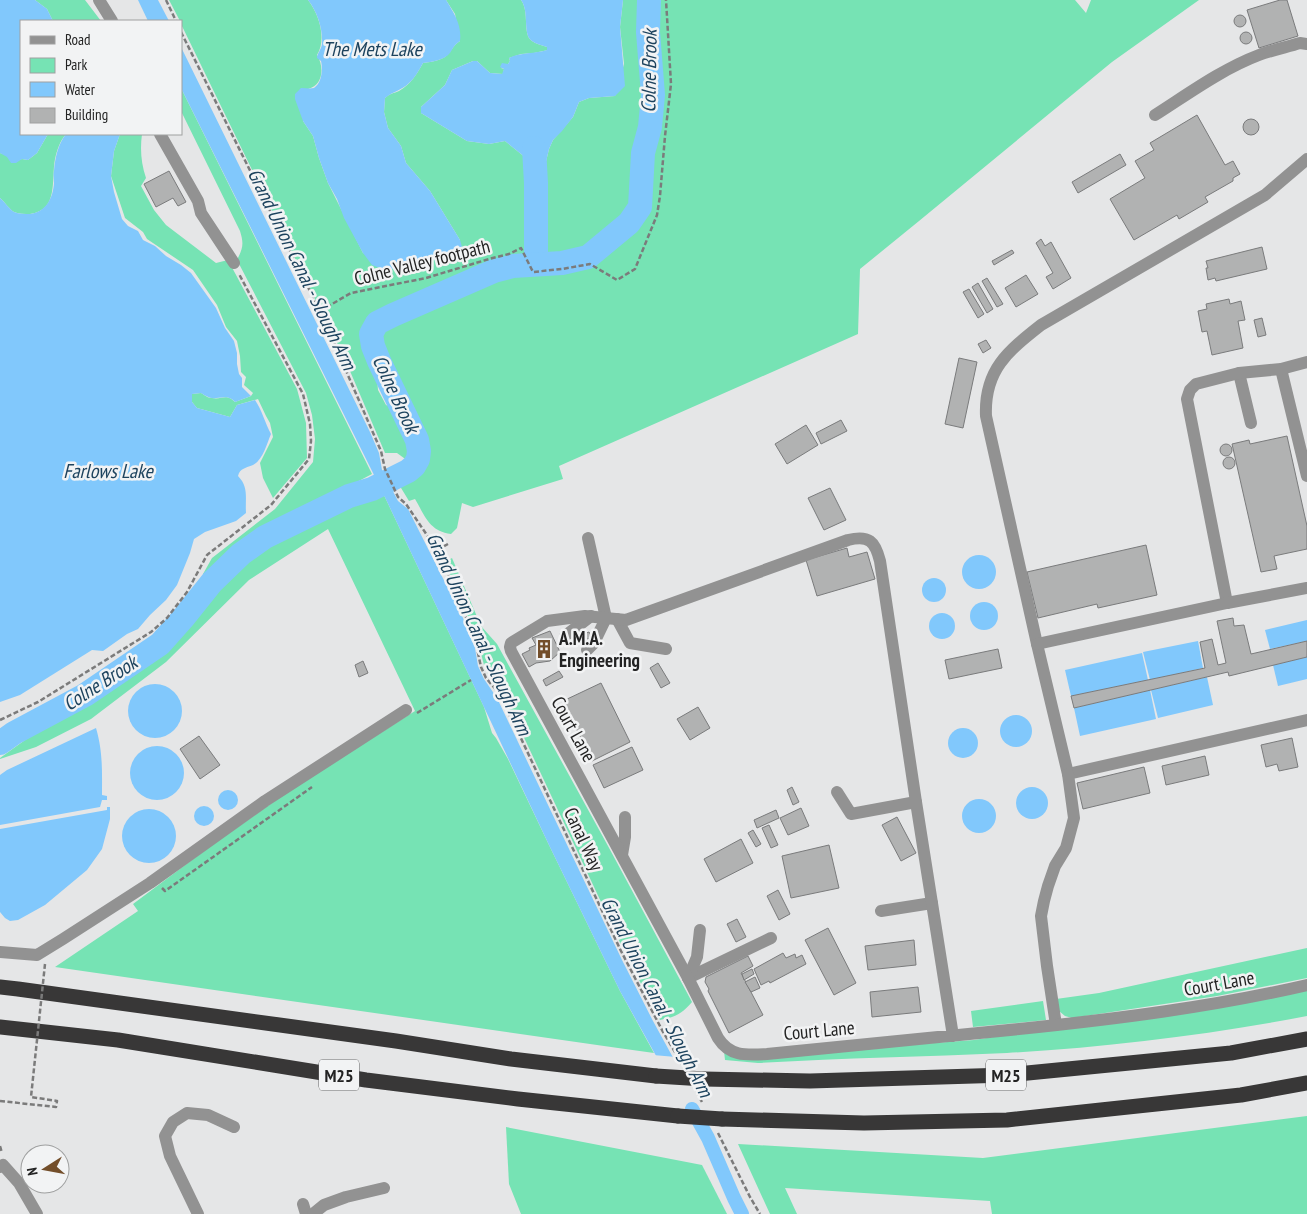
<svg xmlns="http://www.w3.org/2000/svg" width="1307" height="1214" font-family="'PT Sans Narrow',sans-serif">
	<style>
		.green { fill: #76e3b4 }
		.water { fill: #81c8fc }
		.pier { fill: #e5e6e7 }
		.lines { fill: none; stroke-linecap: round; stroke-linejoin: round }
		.canal { stroke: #81c8fc; stroke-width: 14 }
		.river { stroke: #81c8fc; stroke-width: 24 }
		.building { fill: #b1b2b2; stroke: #7a7b7c }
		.path { stroke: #7b7b7b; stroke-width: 2.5; stroke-dasharray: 5 2.5; stroke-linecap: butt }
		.minor { stroke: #929292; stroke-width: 12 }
		.highway { stroke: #383737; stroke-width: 15 }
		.path-bridge { stroke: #7b7b7b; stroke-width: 2.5; stroke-dasharray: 5 2.5; stroke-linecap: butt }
		.highway-bridge { stroke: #383737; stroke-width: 15 }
		.labels { text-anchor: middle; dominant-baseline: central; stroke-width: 5; stroke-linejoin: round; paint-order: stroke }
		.shield { fill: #f2f3f4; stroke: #616162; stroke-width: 1 }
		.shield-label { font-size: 18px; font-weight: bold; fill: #232323 }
		.street-label { font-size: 19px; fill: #232323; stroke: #f2f3f4 }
		.poi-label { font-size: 19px; font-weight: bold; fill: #232323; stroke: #f2f3f4; text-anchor: start }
		.water-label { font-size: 20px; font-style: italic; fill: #1d435e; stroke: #f2f3f4 }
	</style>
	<rect width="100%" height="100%" fill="#e5e6e7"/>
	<!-- green -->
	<g class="green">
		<polygon points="35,0 85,0 101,21 53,21 47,9"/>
		<path d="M169,0h139c11,14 19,39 9,55 7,11 7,30 -9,34l-5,32 10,15 6,22 9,25 35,70 48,14 32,-11h9l8,-16 -30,-49 -24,-28 -5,-17 -13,-18 -4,-16 1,-14c4,-4 9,-5 14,-7 12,-7 18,-17 24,-28 9,-1 21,-3 26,-10 4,-5 6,-9 11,-12l-5,-27 -9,-14h75c9,12 1,34 11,41 4,3 10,4 15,6l1,3 -14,3 -13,1 -12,4 1,3 -2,3 -7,4 3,1 -1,5 -13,-1 -13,-12h-4l-21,9 -7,15 -24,22v6l46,28 22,3 16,-3 21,17 3,15 4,9v80h-20l-27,9 -88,38 -24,13 -6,13 3,17 5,14 2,24 8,15 9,4 16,24 3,14 -2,14h-4l-11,-8h-12l-44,-103 -11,-20 -149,-306v-3h-1z"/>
		<polygon points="623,0 646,0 646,30 650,70 651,94 648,125 641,153 638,206 627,222 587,254 561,261 539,261 540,178 544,170 549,149 553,140 573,117 579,102 589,98 615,96 624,64 620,27"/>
		<path d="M652,0h423l11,13 5,-13h108l-87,62 -193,159 -59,48 -2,65 -299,132 4,13 -90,28 -11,-4 -5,25 -6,6c-22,-3 -26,-18 -36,-35l-6,2 -11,-18 21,-11 4,-17 -5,-23 -26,-49 -17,-38 -2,-11 7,-9 114,-52 19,-5 47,-3 28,-6 43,-35 11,-16 4,-56 6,-24 4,-34 -5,-64z"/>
		<path d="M181,88l191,386 -64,34 -41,24 -31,22 -21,21 -7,4 -4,-3 -1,-2 9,-16 63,-49 38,-47 2,-23 -3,-24 -6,-22 -69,-133c6,-12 7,-16 3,-29l-59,-120z"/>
		<path d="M48,134h18c-6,7 -9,16 -11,25 -4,21 4,51 -25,55 -5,0 -11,0 -16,-2 -5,-3 -9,-10 -14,-14v-45l18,7 4,-1 6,1 9,-7z"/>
		<path d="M120,134h22c-2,15 -1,29 4,44l-5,8 13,24 12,15 50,38 12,-3 69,129 9,34 1,35 -34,40 -10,-20 -3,-15 13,-26 -3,-14 -4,-7 -8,-17 -21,6 -7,12 -33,-9 -5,-6v-8l9,-1c4,2 6,5 11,5 10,2 14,-5 23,4l16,-6 2,-3 -9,-8 2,-8 -5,-5 -1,-16 -3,-15 -11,-14 -9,-22 -24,-35 -46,-31 -4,-7 -18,-14 -14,-42 3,-25z"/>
		<polygon points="383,493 484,707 492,733 496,738 508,759 549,845 620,991 654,1053 611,1047 55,967 138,911 133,904 212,845 292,789 415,711 328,529 249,580 166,662 91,719 36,747 0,759 0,758 85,697 161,645 184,620 214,582 242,555 265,539 307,518"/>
		<path d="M452,558l29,68 16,18 111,202 84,156c-10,12 -17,15 -32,18l-36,-69 -104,-222 -21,-39 -9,-12 -6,-13 -7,-27 -32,-76z"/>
		<polygon points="1307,948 1307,978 1217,996 1072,1018 1065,1016 1059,1011 1056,999 1099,993"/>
		<path d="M1307,987v29c-99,19 -200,31 -300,37 -83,4 -166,5 -249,10l-33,-3 -1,-9 23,6 227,-17z"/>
		<polygon points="1043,1001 1046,1020 973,1027 971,1011"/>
		<polygon points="1307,1116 1307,1214 992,1214 990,1201 785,1188 797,1214 770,1214 738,1144 983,1158"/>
		<polygon points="506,1127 702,1165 727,1214 521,1214 509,1184"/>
	</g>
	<!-- water -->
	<g class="water">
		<polygon points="0,0 35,0 47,9 53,21 21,21 21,134 48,134 37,153 28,160 22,159 16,163 11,163 7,157 0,153"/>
		<polygon points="138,0 158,0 169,21 148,21"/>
		<path d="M308,0h138c8,13 16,25 14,41 -5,3 -7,7 -10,12 -6,7 -18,9 -27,10 -4,7 -8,15 -14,20 -7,7 -17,9 -24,15l-1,14 4,16 13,18 5,17 24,28 30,49 2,7 -3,7 -7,2h-9l-32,11 -26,3 -13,-5 -9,-12 -19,-35 -7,-19 -9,-16 -9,-25 -6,-22 -10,-15 -8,-22v-5l6,-6c4,0 9,1 13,0 8,-5 9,-19 7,-27l-4,-3c0,-5 5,-9 5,-15 1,-14 -5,-32 -14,-43z"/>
		<path d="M521,0h102l-3,27 5,59 -10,10 -26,2 -10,4 -6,15 -11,14 -9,9 -4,9 -5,21 -4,8 -7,4 -4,-9 -3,-15 -21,-17 -16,3 -22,-3 -46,-28v-6l24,-22 7,-15 21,-9h4l13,12 12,1 2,-5 -4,-2 2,-4 6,1 2,-3 -1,-3c12,-6 26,-4 38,-8v-3c-5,-2 -11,-3 -15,-6 -10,-7 -2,-29 -11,-41z"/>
		<polygon points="181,47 370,432 379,453 382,470 398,501 408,509 463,618 475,648 478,666 484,679 497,698 622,960 653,1021 705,1116 689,1115 620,991 549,845 383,493 181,88"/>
		<path d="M66,134h54l-6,17 -3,25 3,16 8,27 6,7 10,5 5,9 12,6 11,10 15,9 10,8 25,35 9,20 9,13 3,12v11l2,10 3,4v9l9,9 -16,6c-7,-7 -10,-4 -19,-4 -6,1 -10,-2 -15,-5l-9,1v8l5,6 33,9 7,-12 18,-5c7,10 10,23 16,34 -4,9 -8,26 -18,31 -7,3 -13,3 -15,11 11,11 7,22 8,37l-10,8 -31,11 -11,7 -4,14 -13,32 -11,15 -16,15 -12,14 -11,5 -24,17 -11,-1 -72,45 -20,7v-504c5,4 9,11 14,14 5,2 11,2 16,2 16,-2 23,-16 24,-31 0,-4 -1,-8 0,-12 1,-13 4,-27 12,-37z"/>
		<circle cx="979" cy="572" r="17"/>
		<circle cx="934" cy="590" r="12"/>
		<circle cx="984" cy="616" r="14"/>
		<circle cx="942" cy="626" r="13"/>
		<polygon points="1307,620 1307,641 1270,649 1265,630"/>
		<polygon points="1198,641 1203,668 1150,680 1143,652"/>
		<polygon points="1142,653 1148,680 1071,696 1065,670"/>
		<polygon points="1307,657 1307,679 1278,686 1273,665"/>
		<polygon points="1207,677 1213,705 1158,718 1151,690"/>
		<circle cx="155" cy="711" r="27"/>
		<polygon points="1150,690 1156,719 1080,736 1074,708"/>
		<circle cx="1016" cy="731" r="16"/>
		<circle cx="963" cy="743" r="15"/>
		<path d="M96,728c7,24 6,43 6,67l5,1v4h-5l-2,7 -100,18v-50l7,-5z"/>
		<circle cx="157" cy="773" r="27"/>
		<circle cx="1032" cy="803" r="16"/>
		<circle cx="228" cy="800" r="10"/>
		<circle cx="979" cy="816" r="17"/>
		<circle cx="204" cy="816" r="10"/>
		<polygon points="107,807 110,807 110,819 102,849 87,870 45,905 18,920 10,921 5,918 0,912 0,829 107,810"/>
		<circle cx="149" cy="836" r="27"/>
	</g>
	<!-- pier -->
	<polygon class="pier" points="653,1055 676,1057 708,1115 687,1116"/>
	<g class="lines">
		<!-- canal -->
		<polyline class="canal" points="692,1109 708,1138 734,1198 742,1214"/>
		<!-- river -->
		<g class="river">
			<polyline points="534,148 536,183 536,264"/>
			<polyline points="0,743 14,733 85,695 160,644 184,617 212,582 241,554 265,537 349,496 372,489 408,471 414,466 418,459 419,451 417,440 379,361 373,346 371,334 377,323 393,315 494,271 513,266 562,263 588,257 629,223 640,207 643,153 650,127 653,95 648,32 649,0"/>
		</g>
	</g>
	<!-- building -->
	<g class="building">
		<polygon points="1280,0 1287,0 1298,36 1259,48 1247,10"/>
		<circle cx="1240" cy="21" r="6"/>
		<circle cx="1246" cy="38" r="6"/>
		<polygon points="1197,115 1225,165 1233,161 1240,174 1233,178 1233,181 1205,197 1208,202 1179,219 1177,215 1134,240 1110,199 1145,178 1135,161 1154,150 1150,143"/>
		<circle cx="1251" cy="127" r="8"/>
		<polygon points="1120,154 1126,165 1078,193 1072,182"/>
		<polygon points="169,171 186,202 178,206 173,198 156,207 144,184"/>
		<polygon points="1041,239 1045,246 1051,242 1071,278 1053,289 1046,277 1053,273 1036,243"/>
		<polygon points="1262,247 1267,269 1216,281 1215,278 1208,280 1206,268 1208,268 1206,261"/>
		<polygon points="1012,250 1014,253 994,265 992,261"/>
		<polygon points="1026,275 1038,294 1016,307 1005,288"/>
		<polygon points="987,278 1003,304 997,307 982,281"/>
		<polygon points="978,283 993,309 987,313 972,287"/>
		<polygon points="969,289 984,314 978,318 963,292"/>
		<polygon points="1229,299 1230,304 1241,301 1245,320 1238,321 1243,348 1212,355 1207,331 1202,332 1198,311 1207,309 1206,304"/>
		<polygon points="1262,318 1266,335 1258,337 1254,320"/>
		<polygon points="986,340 991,348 983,353 978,344"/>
		<polygon points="959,358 977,362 963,428 945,424"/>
		<polygon points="841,420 847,431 821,444 816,433"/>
		<polygon points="806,425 818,445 787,464 775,444"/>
		<polygon points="1287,436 1307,526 1307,549 1274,556 1277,569 1261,572 1232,444 1249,440 1250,444"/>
		<circle cx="1226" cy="450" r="6"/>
		<circle cx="1229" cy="463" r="6"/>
		<polygon points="830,488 846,520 824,530 808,498"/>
		<polygon points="1146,545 1157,595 1098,608 1097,604 1038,618 1027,572"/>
		<polygon points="847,548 849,557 867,552 875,579 817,596 806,560"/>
		<polygon points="1233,618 1234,626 1244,625 1251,654 1307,641 1307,657 1229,676 1228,672 1074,708 1071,696 1205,668 1200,642 1212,639 1218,665 1226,663 1217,621"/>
		<polygon points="550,631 560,652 550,661 536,663 529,667 522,654 530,650 529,648 536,645 532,638"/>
		<polygon points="589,632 592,637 579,643 576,637"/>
		<polygon points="998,649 1002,668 949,679 945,660"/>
		<polygon points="363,661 368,673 359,677 355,665"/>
		<polygon points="658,663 670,683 661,688 650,668"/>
		<polygon points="559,671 563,677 546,686 543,680"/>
		<polygon points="601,683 630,742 592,761 563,701"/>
		<polygon points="698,707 710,728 690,740 677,719"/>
		<polygon points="199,736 220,765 200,779 180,749"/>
		<polygon points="1292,738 1298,767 1279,771 1277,764 1266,767 1261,745"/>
		<polygon points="632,747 643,770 604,788 593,765"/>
		<polygon points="1205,756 1209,775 1166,785 1162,766"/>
		<polygon points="1144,767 1150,793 1083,809 1077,783"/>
		<polygon points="792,787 799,802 793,805 787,790"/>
		<polygon points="801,808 809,826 788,835 780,818"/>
		<polygon points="776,810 779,818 757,828 754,820"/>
		<polygon points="897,817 916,853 901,861 882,825"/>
		<polygon points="769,825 778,845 771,848 762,828"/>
		<polygon points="753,830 761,844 756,847 748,833"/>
		<polygon points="741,839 753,863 716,882 704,859"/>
		<polygon points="829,845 839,888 791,898 782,856"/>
		<polygon points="778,890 790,914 779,920 767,896"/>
		<polygon points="737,919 746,937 736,942 727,924"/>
		<polygon points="828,928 856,983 834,995 805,940"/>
		<polygon points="914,940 916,965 868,970 865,946"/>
		<polygon points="783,953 786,958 795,954 796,958 802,955 806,964 770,983 769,981 761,985 754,969"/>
		<polygon points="748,956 753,966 741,973 763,1015 729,1033 708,991 709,989 705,982 706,977"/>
		<polygon points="752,969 754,974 744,980 742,974"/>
		<polygon points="755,977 760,988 751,992 745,982"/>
		<polygon points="918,987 921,1012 872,1017 870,992"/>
	</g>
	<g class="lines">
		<!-- path -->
		<g class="path">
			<polyline points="166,0 176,21"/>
			<polyline points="181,32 320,311 381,451 385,469 398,497 406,504 437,550 446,569 475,639 481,667 486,678 498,692 518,732 621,951 662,1030 682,1064"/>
			<polyline points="320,311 351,293 426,278 489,259 509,254 521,248 533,272 562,269 590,264 617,280 635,269 657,215 660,196 665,136 671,84 666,0"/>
			<polyline points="437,550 448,544"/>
			<polyline points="417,713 471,680"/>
			<polyline points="0,720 38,702 151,632 167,618 187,592 207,555 271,505 309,459 311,441 310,424 303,394 239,274"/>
			<polyline points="162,888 165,891 312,787"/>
			<polyline points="696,1091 703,1104"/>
			<polyline points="718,1133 750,1197 760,1214"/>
			<polyline points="0,1146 2,1153"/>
		</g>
		<!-- minor -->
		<g class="minor">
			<polyline points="99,0 112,21"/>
			<path d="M1155,115c33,-21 67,-46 104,-60 14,-5 28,-8 41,-12l7,1"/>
			<polyline points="160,134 198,201 201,213 234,263"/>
			<path d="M1307,159l-42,36 -224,130c-33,26 -57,45 -55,91l51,228 31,130 239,-54"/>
			<polyline points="1281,369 1307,476"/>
			<polyline points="1239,373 1251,423"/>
			<polyline points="1227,603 1187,399 1190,390 1196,384 1239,373 1281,369 1307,362"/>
			<polyline points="617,619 630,643 666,649"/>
			<polyline points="565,636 591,616"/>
			<polyline points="1037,644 1227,603 1307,588"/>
			<polyline points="587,650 594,643 606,618 588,538"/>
			<polyline points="837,792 851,814 916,802"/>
			<polyline points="622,855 625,837 625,817"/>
			<polyline points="881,911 932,903"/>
			<polyline points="0,952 37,955 63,939 150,883 265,801 406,710"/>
			<polyline points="688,978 771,938"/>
			<polyline points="688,978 697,957 700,930"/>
			<polyline points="1056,1025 1047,966 1041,916 1044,901 1048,886 1055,866 1066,848 1074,818 1068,774"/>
			<path d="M953,1036l-37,-234 -36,-241c-5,-20 -11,-26 -32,-21l-222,80 -41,-4 -38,5 -36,22 -1,4 1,4 177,327 30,60c12,19 29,17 49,16 84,-8 168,-16 252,-25 97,-10 193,-22 288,-44"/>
			<polyline points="0,1167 3,1165 19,1183 37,1214"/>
			<polyline points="303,1204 306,1214"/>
			<polyline points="198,1214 170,1156 165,1136 173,1122 187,1113 208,1115 234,1127"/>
			<polyline points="313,1214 324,1205 346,1197 384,1188"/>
		</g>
		<!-- highway -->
		<g class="highway">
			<polyline points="0,987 18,989 396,1041 511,1059 656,1076"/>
			<polyline points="0,1027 118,1040 366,1080 518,1099 678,1116"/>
			<polyline points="704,1079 810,1081 1007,1075 1231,1053 1307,1039"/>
			<polyline points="722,1119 864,1123 1007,1120 1241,1095 1307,1083"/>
		</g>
		<!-- path-bridge -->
		<polyline class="path-bridge" points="0,1101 56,1107 57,1101 31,1097 45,964"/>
		<!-- highway-bridge -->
		<g class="highway-bridge">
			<polyline points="656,1076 704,1079"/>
			<polyline points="678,1116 722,1119"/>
		</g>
	</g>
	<!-- icons -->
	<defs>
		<g id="building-bare" transform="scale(1.5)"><path d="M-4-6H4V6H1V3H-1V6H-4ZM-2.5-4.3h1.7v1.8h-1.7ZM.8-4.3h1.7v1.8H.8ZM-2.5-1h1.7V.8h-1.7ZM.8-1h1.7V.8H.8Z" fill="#734e2a" stroke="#f2f3f4" stroke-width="2.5" paint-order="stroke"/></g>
	</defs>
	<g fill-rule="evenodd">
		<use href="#building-bare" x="544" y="649"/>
	</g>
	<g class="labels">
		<!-- shield labels -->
		<g class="shield">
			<rect x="319" y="1059.5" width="40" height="31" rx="4"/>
			<rect x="986" y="1059.5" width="40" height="31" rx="4"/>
		</g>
		<g class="shield-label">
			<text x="339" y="1075">M25</text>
			<text x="1006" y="1075">M25</text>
		</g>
		<!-- street labels -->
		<g class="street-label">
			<text transform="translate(422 262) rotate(-14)">Colne Valley footpath</text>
			<text transform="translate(574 729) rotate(61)">Court Lane</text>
			<text transform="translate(584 839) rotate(65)">Canal Way</text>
			<text transform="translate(1219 983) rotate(-10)">Court Lane</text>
			<text transform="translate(819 1030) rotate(-5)">Court Lane</text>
		</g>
		<!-- poi labels -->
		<g class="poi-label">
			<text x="559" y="638">A.M.A.<tspan x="559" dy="22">Engineering</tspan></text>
		</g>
		<!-- water labels -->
		<g class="water-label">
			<text x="372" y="49">The Mets Lake</text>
			<text transform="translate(649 71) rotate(-89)">Colne Brook</text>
			<text transform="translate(302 269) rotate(64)">Grand Union Canal - Slough Arm</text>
			<text transform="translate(396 394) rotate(65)">Colne Brook</text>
			<text x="108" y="471">Farlows Lake</text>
			<text transform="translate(479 634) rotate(65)">Grand Union Canal - Slough Arm</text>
			<text transform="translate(100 683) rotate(-33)">Colne Brook</text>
			<text transform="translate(657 997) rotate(63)">Grand Union Canal - Slough Arm</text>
		</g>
	</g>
	<!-- legend -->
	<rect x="20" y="20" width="162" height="115" fill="#f2f3f4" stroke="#9fa0a0"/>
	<rect x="30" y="36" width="25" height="8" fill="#929292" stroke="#9fa0a0"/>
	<text x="65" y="45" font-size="15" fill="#232323">Road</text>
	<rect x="30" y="58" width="25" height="15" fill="#76e3b4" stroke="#9fa0a0"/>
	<text x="65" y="70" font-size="15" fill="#232323">Park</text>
	<rect x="30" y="82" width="25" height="15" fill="#81c8fc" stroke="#9fa0a0"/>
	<text x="65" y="95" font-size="15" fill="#232323">Water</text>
	<rect x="30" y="108" width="25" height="15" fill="#b1b2b2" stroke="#9fa0a0"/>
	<text x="65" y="120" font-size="15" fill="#232323">Building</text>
	<!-- north arrow -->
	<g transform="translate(45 1169) rotate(259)"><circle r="24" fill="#f2f3f4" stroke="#9fa0a0"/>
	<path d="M0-4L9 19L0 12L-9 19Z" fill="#734e2a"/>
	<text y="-8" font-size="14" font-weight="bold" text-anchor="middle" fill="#232323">N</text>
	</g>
</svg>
